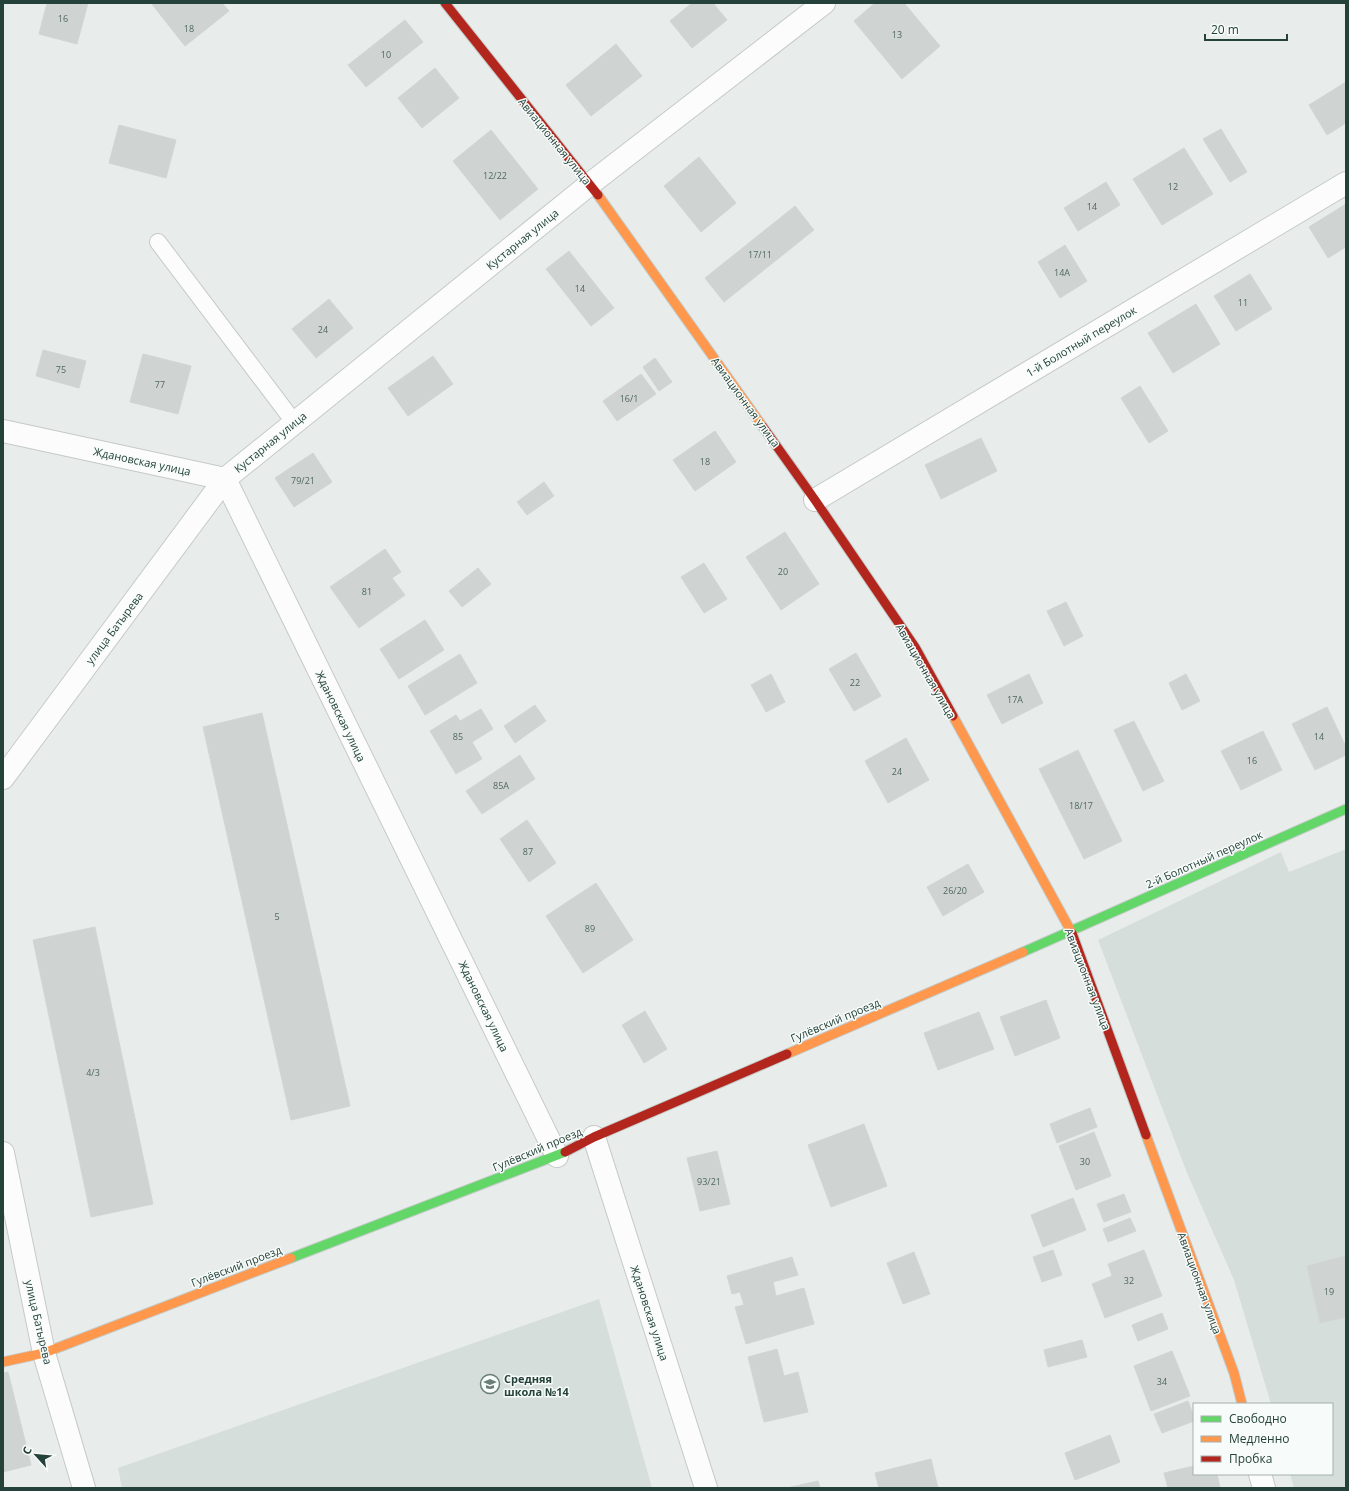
<svg xmlns="http://www.w3.org/2000/svg" width="1349" height="1491" font-family="'Open Sans',sans-serif">
	<style>
		.built { fill: #d6dedb }
		.building { fill: #cfd4d2; stroke: #d1d6d4 }
		.lines { fill: none; stroke-linecap: round; stroke-linejoin: round }
		.lane-casing { stroke: #c5cac8; stroke-width: 18 }
		.street-casing { stroke: #c5cac8; stroke-width: 24 }
		.fast-casing { stroke: #c3cbc8; stroke-width: 11 }
		.slow-casing { stroke: #c3cbc8; stroke-width: 11 }
		.jam-casing { stroke: #c3cbc8; stroke-width: 11 }
		.lane { stroke: #fcfcfc; stroke-width: 16 }
		.street { stroke: #fcfcfc; stroke-width: 22 }
		.fast { stroke: #63d668; stroke-width: 9 }
		.slow { stroke: #ff974d; stroke-width: 9 }
		.jam { stroke: #b3261e; stroke-width: 9 }
		.labels { text-anchor: middle; dominant-baseline: central; stroke-width: 3; stroke-linejoin: round; paint-order: stroke }
		.number-label { font-size: 9px; fill: #506761 }
		.street-label { font-size: 11px; fill: #24423a; stroke: #f7fbf9 }
		.poi-label { font-size: 11px; font-weight: bold; fill: #24423a; stroke: #f7fbf9; text-anchor: start }
	</style>
	<rect width="100%" height="100%" fill="#e8edeb"/>
	<!-- built -->
	<g class="built">
		<polygon points="1346,849 1346,1488 1294,1488 1290,1474 1332,1474 1332,1404 1271,1404 1234,1280 1187,1173 1098,940 1281,852 1289,872"/>
		<polygon points="599,1299 652,1488 122,1488 118,1468"/>
	</g>
	<!-- building -->
	<g class="building">
		<polygon points="47,3 88,3 77,44 39,34"/>
		<polygon points="151,3 222,3 229,11 185,46"/>
		<polygon points="692,3 713,3 727,20 692,48 670,21"/>
		<polygon points="875,3 904,3 940,46 902,79 854,21"/>
		<polygon points="405,20 423,42 366,87 348,65"/>
		<polygon points="616,44 642,76 591,116 566,85"/>
		<polygon points="435,68 459,98 422,128 398,98"/>
		<polygon points="1346,82 1346,123 1327,135 1309,105"/>
		<polygon points="119,125 176,140 166,178 109,163"/>
		<polygon points="1221,129 1247,172 1230,182 1203,139"/>
		<polygon points="491,130 538,189 500,220 453,161"/>
		<polygon points="1184,148 1213,194 1162,225 1133,179"/>
		<polygon points="699,157 736,203 701,232 664,186"/>
		<polygon points="1106,182 1120,205 1078,231 1064,208"/>
		<polygon points="1346,204 1346,247 1328,258 1309,227"/>
		<polygon points="795,206 814,230 724,302 705,278"/>
		<polygon points="1065,245 1087,281 1060,298 1038,262"/>
		<polygon points="569,251 614,308 591,326 546,269"/>
		<polygon points="1250,274 1272,309 1236,331 1214,296"/>
		<polygon points="329,299 353,328 316,358 292,329"/>
		<polygon points="1196,304 1220,344 1173,373 1148,333"/>
		<polygon points="43,350 86,361 79,388 36,376"/>
		<polygon points="143,354 191,366 178,414 130,402"/>
		<polygon points="433,356 453,384 408,416 388,388"/>
		<polygon points="655,358 672,382 659,391 643,367"/>
		<polygon points="641,374 656,394 617,421 603,401"/>
		<polygon points="1140,386 1168,431 1149,443 1121,398"/>
		<polygon points="715,431 736,462 695,491 673,460"/>
		<polygon points="981,438 997,471 941,499 925,465"/>
		<polygon points="313,453 332,482 294,507 275,478"/>
		<polygon points="544,482 554,496 527,515 517,502"/>
		<polygon points="785,532 819,584 781,610 746,557"/>
		<polygon points="385,549 401,572 392,578 405,595 359,628 330,587"/>
		<polygon points="704,563 727,599 704,613 681,577"/>
		<polygon points="478,568 491,584 462,607 449,591"/>
		<polygon points="1066,602 1083,636 1064,646 1047,611"/>
		<polygon points="425,620 444,650 399,679 380,649"/>
		<polygon points="856,653 881,696 854,711 829,669"/>
		<polygon points="460,654 477,683 425,715 408,686"/>
		<polygon points="771,674 785,702 766,712 751,685"/>
		<polygon points="1029,674 1043,703 1002,724 987,695"/>
		<polygon points="1186,674 1200,701 1182,710 1169,683"/>
		<polygon points="535,705 546,721 515,743 504,726"/>
		<polygon points="1327,707 1346,747 1346,755 1315,770 1292,724"/>
		<polygon points="481,709 493,729 472,742 482,759 456,774 430,731 456,715 460,721"/>
		<polygon points="262,713 350,1106 291,1120 203,727"/>
		<polygon points="1134,721 1164,781 1143,791 1114,730"/>
		<polygon points="1263,731 1282,770 1241,790 1221,751"/>
		<polygon points="906,738 929,780 888,803 865,761"/>
		<polygon points="1078,750 1122,841 1084,859 1039,769"/>
		<polygon points="520,755 535,779 482,814 466,791"/>
		<polygon points="527,820 556,863 529,882 500,839"/>
		<polygon points="968,864 984,892 943,916 927,887"/>
		<polygon points="596,883 633,940 583,973 546,916"/>
		<polygon points="95,927 153,1204 91,1217 33,940"/>
		<polygon points="1046,1000 1060,1038 1015,1056 1000,1017"/>
		<polygon points="645,1011 667,1049 644,1063 622,1025"/>
		<polygon points="979,1012 994,1049 938,1070 924,1033"/>
		<polygon points="1090,1108 1097,1127 1057,1143 1050,1124"/>
		<polygon points="864,1124 887,1186 831,1207 808,1145"/>
		<polygon points="1094,1132 1111,1176 1076,1190 1059,1146"/>
		<polygon points="717,1151 730,1204 700,1211 687,1158"/>
		<polygon points="1124,1194 1131,1212 1104,1222 1097,1204"/>
		<polygon points="1073,1198 1086,1230 1043,1247 1031,1215"/>
		<polygon points="1130,1218 1136,1231 1108,1242 1103,1229"/>
		<polygon points="1053,1250 1062,1275 1042,1282 1033,1257"/>
		<polygon points="1144,1250 1162,1296 1105,1318 1092,1284 1112,1276 1108,1264"/>
		<polygon points="914,1252 930,1294 903,1304 887,1263"/>
		<polygon points="1346,1256 1346,1317 1320,1323 1307,1266"/>
		<polygon points="792,1257 798,1275 773,1282 776,1296 804,1288 814,1324 746,1344 735,1307 744,1305 740,1292 732,1294 727,1276"/>
		<polygon points="1162,1313 1168,1329 1138,1341 1132,1325"/>
		<polygon points="1082,1340 1087,1357 1048,1367 1044,1350"/>
		<polygon points="777,1349 784,1376 798,1372 808,1412 764,1422 748,1357"/>
		<polygon points="1172,1351 1190,1396 1151,1411 1134,1366"/>
		<polygon points="8,1372 31,1465 3,1472 3,1373"/>
		<polygon points="1188,1401 1194,1417 1194,1421 1162,1433 1154,1414"/>
		<polygon points="1110,1435 1120,1462 1075,1480 1065,1453"/>
		<polygon points="931,1459 938,1488 879,1488 875,1473"/>
		<polygon points="1194,1466 1194,1474 1217,1474 1220,1488 1168,1488 1164,1473"/>
		<polygon points="818,1481 820,1488 787,1488"/>
	</g>
	<g class="lines">
		<!-- lane casing -->
		<g class="lane-casing">
			<polyline id="lane" points="158,242 294,422"/>
		</g>
		<!-- street casing -->
		<g class="street-casing">
			<g id="street">
				<polyline points="3,431 225,479"/>
				<polyline points="225,479 557,1156"/>
				<polyline points="815,500 1346,183"/>
				<polyline points="3,778 225,479 590,184 824,3"/>
				<polyline points="594,1137 706,1488"/>
				<polyline points="3,1153 44,1353 84,1488"/>
				<polyline points="1260,1474 1264,1488"/>
			</g>
		</g>
		<!-- fast casing -->
		<g class="fast-casing">
			<g id="fast">
				<polyline points="1023,952 1346,809"/>
				<polyline points="291,1258 565,1152"/>
			</g>
		</g>
		<!-- slow casing -->
		<g class="slow-casing">
			<g id="slow">
				<polyline points="598,195 763,427"/>
				<polyline points="953,716 1072,933"/>
				<polyline points="787,1054 1023,952"/>
				<polyline points="1146,1135 1234,1373 1242,1404"/>
				<polyline points="3,1362 44,1353 291,1258"/>
			</g>
		</g>
		<!-- jam casing -->
		<g class="jam-casing">
			<g id="jam">
				<polyline points="445,3 598,195"/>
				<polyline points="763,427 815,500 915,647 953,716"/>
				<polyline points="1072,933 1146,1135"/>
				<polyline points="565,1152 594,1137 787,1054"/>
			</g>
		</g>
		<!-- lane -->
		<use href="#lane" class="lane"/>
		<!-- street -->
		<use href="#street" class="street"/>
		<!-- fast -->
		<use href="#fast" class="fast"/>
		<!-- slow -->
		<use href="#slow" class="slow"/>
		<!-- jam -->
		<use href="#jam" class="jam"/>
	</g>
	<!-- icons -->
	<defs>
		<g id="school-ring" transform="scale(1)"><circle r="9.5" fill="#f7fbf9" stroke="#697e78" stroke-width="1.5"/><path d="M0-5L7-2L0 1L-7-2ZM-4 1L0 2.5L4 1V4Q0 6-4 4Z" fill="#697e78"/></g>
	</defs>
	<g fill-rule="evenodd">
		<use href="#school-ring" x="490" y="1384"/>
	</g>
	<g class="labels">
		<!-- number labels -->
		<g class="number-label">
			<text x="63" y="18">16</text>
			<text x="189" y="28">18</text>
			<text x="897" y="34">13</text>
			<text x="386" y="54">10</text>
			<text x="495" y="175">12/22</text>
			<text x="1173" y="186">12</text>
			<text x="1092" y="206">14</text>
			<text x="760" y="254">17/11</text>
			<text x="1062" y="272">14А</text>
			<text x="580" y="288">14</text>
			<text x="1243" y="302">11</text>
			<text x="323" y="329">24</text>
			<text x="61" y="369">75</text>
			<text x="160" y="384">77</text>
			<text x="629" y="398">16/1</text>
			<text x="705" y="461">18</text>
			<text x="303" y="480">79/21</text>
			<text x="783" y="571">20</text>
			<text x="367" y="591">81</text>
			<text x="855" y="682">22</text>
			<text x="1015" y="699">17А</text>
			<text x="458" y="736">85</text>
			<text x="1319" y="736">14</text>
			<text x="1252" y="760">16</text>
			<text x="897" y="771">24</text>
			<text x="501" y="785">85А</text>
			<text x="1081" y="805">18/17</text>
			<text x="528" y="851">87</text>
			<text x="955" y="890">26/20</text>
			<text x="277" y="916">5</text>
			<text x="590" y="928">89</text>
			<text x="93" y="1072">4/3</text>
			<text x="1085" y="1161">30</text>
			<text x="709" y="1181">93/21</text>
			<text x="1129" y="1280">32</text>
			<text x="1329" y="1291">19</text>
			<text x="1162" y="1381">34</text>
		</g>
		<!-- street labels -->
		<g class="street-label">
			<text transform="translate(555 141) rotate(51)">Авиационная улица</text>
			<text transform="translate(522 239) rotate(-39)">Кустарная улица</text>
			<text transform="translate(1081 341) rotate(-31)">1-й Болотный переулок</text>
			<text transform="translate(746 402) rotate(54)">Авиационная улица</text>
			<text transform="translate(270 442) rotate(-39)">Кустарная улица</text>
			<text transform="translate(142 461) rotate(12)">Ждановская улица</text>
			<text transform="translate(114 628) rotate(-53)">улица Батырева</text>
			<text transform="translate(926 671) rotate(60)">Авиационная улица</text>
			<text transform="translate(341 716) rotate(64)">Ждановская улица</text>
			<text transform="translate(1204 859) rotate(-24)">2-й Болотный переулок</text>
			<text transform="translate(1088 979) rotate(69)">Авиационная улица</text>
			<text transform="translate(484 1006) rotate(64)">Ждановская улица</text>
			<text transform="translate(835 1020) rotate(-23)">Гулёвский проезд</text>
			<text transform="translate(537 1149) rotate(-23)">Гулёвский проезд</text>
			<text transform="translate(236 1266) rotate(-21)">Гулёвский проезд</text>
			<text transform="translate(1200 1283) rotate(70)">Авиационная улица</text>
			<text transform="translate(650 1313) rotate(72)">Ждановская улица</text>
			<text transform="translate(39 1322) rotate(77)">улица Батырева</text>
		</g>
		<!-- poi labels -->
		<g class="poi-label">
			<text x="504" y="1378">Средняя<tspan x="504" dy="13">школа №14</tspan></text>
		</g>
	</g>
	<!-- border -->
	<rect width="1349" height="1491" fill="none" stroke="#24423a" stroke-width="8"/>
	<!-- legend -->
	<rect x="1193" y="1403" width="140" height="72" fill="#f7fbf9" stroke="#a3b1ad"/>
	<rect x="1201" y="1416" width="20" height="6" fill="#63d668" stroke="#a3b1ad"/>
	<text x="1229" y="1423" font-size="12" fill="#24423a">Свободно</text>
	<rect x="1201" y="1436" width="20" height="6" fill="#ff974d" stroke="#a3b1ad"/>
	<text x="1229" y="1443" font-size="12" fill="#24423a">Медленно</text>
	<rect x="1201" y="1456" width="20" height="6" fill="#b3261e" stroke="#a3b1ad"/>
	<text x="1229" y="1463" font-size="12" fill="#24423a">Пробка</text>
	<!-- north arrow -->
	<g transform="translate(36 1455) rotate(297)" stroke="#f7fbf9" stroke-width="3" paint-order="stroke">
	<path d="M0-3L7 15L0 10L-7 15Z" fill="#24423a"/>
	<text y="-6" font-size="11" font-weight="bold" text-anchor="middle" fill="#24423a">С</text>
	</g>
	<!-- scale -->
	<path d="M1205 34v6h82v-6" fill="none" stroke="#24423a" stroke-width="2"/>
	<text x="1211" y="34" font-size="12" fill="#24423a" stroke="#f7fbf9" stroke-width="3" paint-order="stroke">20 m</text>
</svg>
